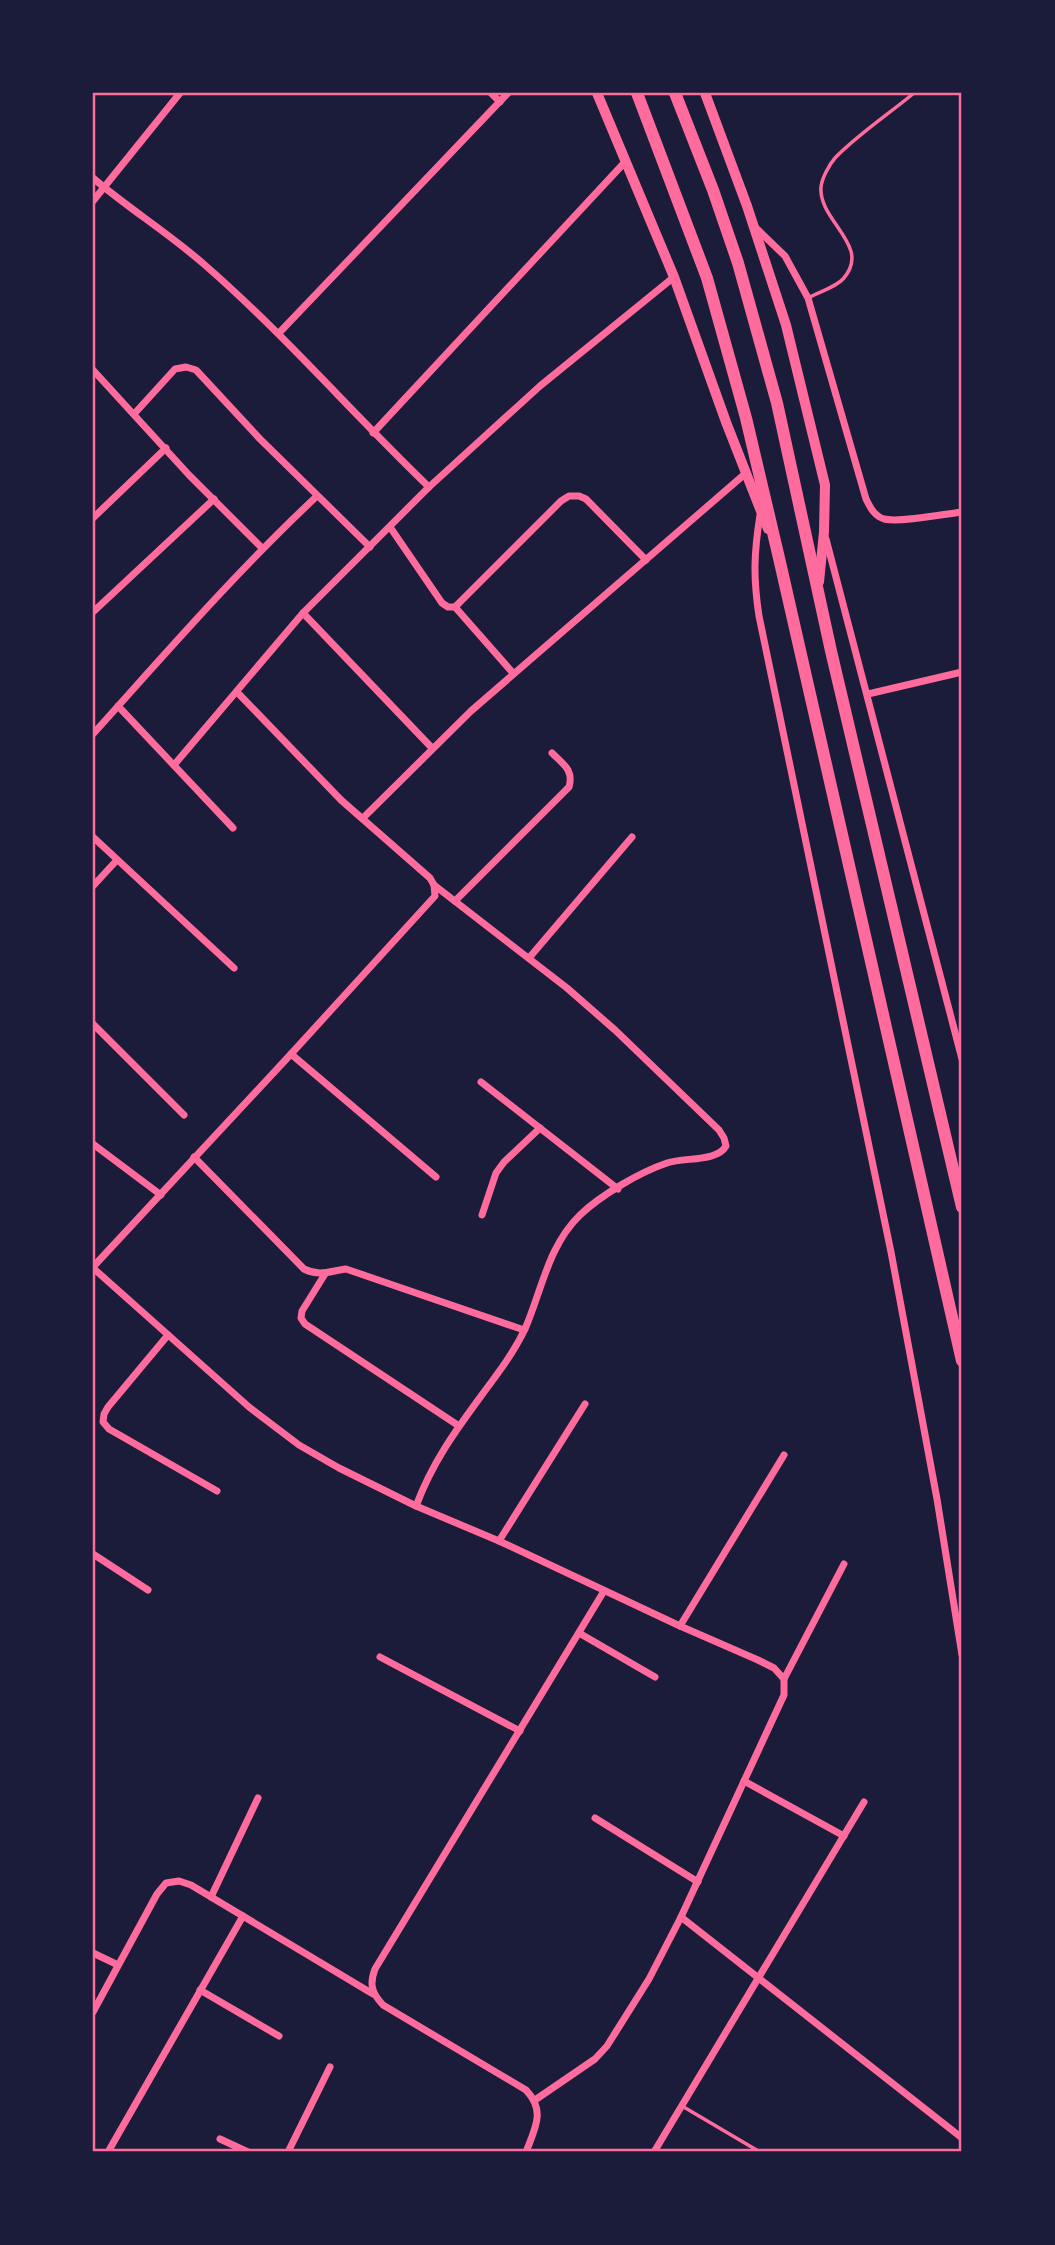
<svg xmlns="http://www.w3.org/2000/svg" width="1055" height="2245" font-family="Jost,sans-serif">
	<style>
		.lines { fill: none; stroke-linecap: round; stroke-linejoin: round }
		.service { stroke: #ff6b9d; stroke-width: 3.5 }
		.minor { stroke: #ff6b9d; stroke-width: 7 }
		.secondary { stroke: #ff6b9d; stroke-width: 10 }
		.trunk { stroke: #ff6b9d; stroke-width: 12 }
		.neatline { fill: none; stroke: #ff6b9d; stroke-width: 2.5 }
	</style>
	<rect width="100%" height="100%" fill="#1b1b3a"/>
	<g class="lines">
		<!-- service -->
		<g class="service">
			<path d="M810,297c9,-5 26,-10 33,-18 30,-33 -25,-58 -22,-92 1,-9 8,-22 14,-29 21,-22 55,-45 79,-65"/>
			<polyline points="682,2106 760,2152"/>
		</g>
		<!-- minor -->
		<g class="minor">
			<polyline points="491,93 500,102"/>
			<path d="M93,178c36,31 77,56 113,88 79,69 147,148 223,221"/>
			<polyline points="93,201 180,93"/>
			<path d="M755,227l30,29 23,42 58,201c4,8 8,17 18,20 16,4 60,-5 78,-7"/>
			<polyline points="279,333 508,93"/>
			<polyline points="93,370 189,475 262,548"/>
			<polyline points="135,413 175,369 186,367 196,370 260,439 370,547"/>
			<polyline points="373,433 625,162"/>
			<path d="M760,515c-6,38 -7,62 -1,101l132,636 46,247 25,156"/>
			<polyline points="93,518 166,448"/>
			<polyline points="390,527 442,603 448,607 455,607 561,501 569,496 579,496 586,499 646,560"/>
			<polyline points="826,539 962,1059"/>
			<polyline points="455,607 513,673"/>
			<polyline points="93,612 214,499"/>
			<polyline points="303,613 432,748"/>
			<polyline points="868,694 962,672"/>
			<polyline points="118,706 233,828"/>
			<path d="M93,734c73,-81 144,-163 224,-238"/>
			<polyline points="174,765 303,613 429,487 540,386 674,277"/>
			<polyline points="363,818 471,711 746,473"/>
			<polyline points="93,837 234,968"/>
			<polyline points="93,886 117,860"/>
			<path d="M455,901l114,-114c5,-17 -6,-23 -17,-34"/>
			<polyline points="529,958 632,837"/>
			<polyline points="93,1024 184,1115"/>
			<polyline points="291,1054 436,1177"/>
			<polyline points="481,1082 618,1189"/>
			<polyline points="93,1144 161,1195"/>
			<path d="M194,1157l110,112c16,8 26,2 42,0l178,61"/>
			<polyline points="482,1215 496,1173 504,1162 540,1128"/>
			<polyline points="93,1267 291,1054 435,896 434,885 430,878 341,800 237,692"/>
			<polyline points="93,1268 249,1407 299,1445 339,1468 416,1506 499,1541 680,1626 758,1660 774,1668 784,1679 784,1695 681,1917 649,1979 607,2046 595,2059 535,2100"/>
			<polyline points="325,1274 302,1311 301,1318 305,1324 459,1426"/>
			<polyline points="168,1335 108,1407 104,1414 103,1422 109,1429 217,1491"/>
			<path d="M416,1506c17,-45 40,-76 68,-114 15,-20 30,-40 41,-63 17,-39 23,-83 55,-114 21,-20 60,-43 87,-52 18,-6 50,-1 59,-17l-2,-8 -5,-8 -104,-100 -48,-42 -133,-103"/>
			<polyline points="499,1541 585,1404"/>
			<polyline points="93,1554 148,1590"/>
			<polyline points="680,1626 784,1455"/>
			<polyline points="579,1633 655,1677"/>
			<polyline points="380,1657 520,1731"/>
			<polyline points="784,1679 844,1564"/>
			<polyline points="744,1781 844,1836"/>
			<polyline points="595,1818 698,1882"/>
			<polyline points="211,1897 258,1798"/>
			<polyline points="681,1917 962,2138"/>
			<polyline points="93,1953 118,1965"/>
			<polyline points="200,1990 279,2036"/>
			<polyline points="93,2012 157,1894 166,1883 179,1881 191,1885 373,1994"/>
			<polyline points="220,2139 248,2152"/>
			<polyline points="108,2152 243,1916"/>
			<polyline points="288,2152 330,2067"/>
			<path d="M526,2152c9,-24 20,-41 0,-62l-143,-85c-11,-12 -14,-20 -8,-36l229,-378"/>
			<polyline points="654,2152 864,1802"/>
		</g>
		<!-- secondary -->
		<g class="secondary">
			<polyline points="597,93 674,277 726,422 768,529"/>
			<polyline points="705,93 747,206 786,325 825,485 824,532 819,582"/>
		</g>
		<!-- trunk -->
		<g class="trunk">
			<polyline points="637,93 707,278 746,418 779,558 962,1361"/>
			<polyline points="675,93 713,190 738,263 777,403 831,651 962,1207"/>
		</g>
	</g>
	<!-- border -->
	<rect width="1055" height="2245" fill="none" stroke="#1b1b3a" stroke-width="189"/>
	<rect x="94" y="94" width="866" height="2056" class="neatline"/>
</svg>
